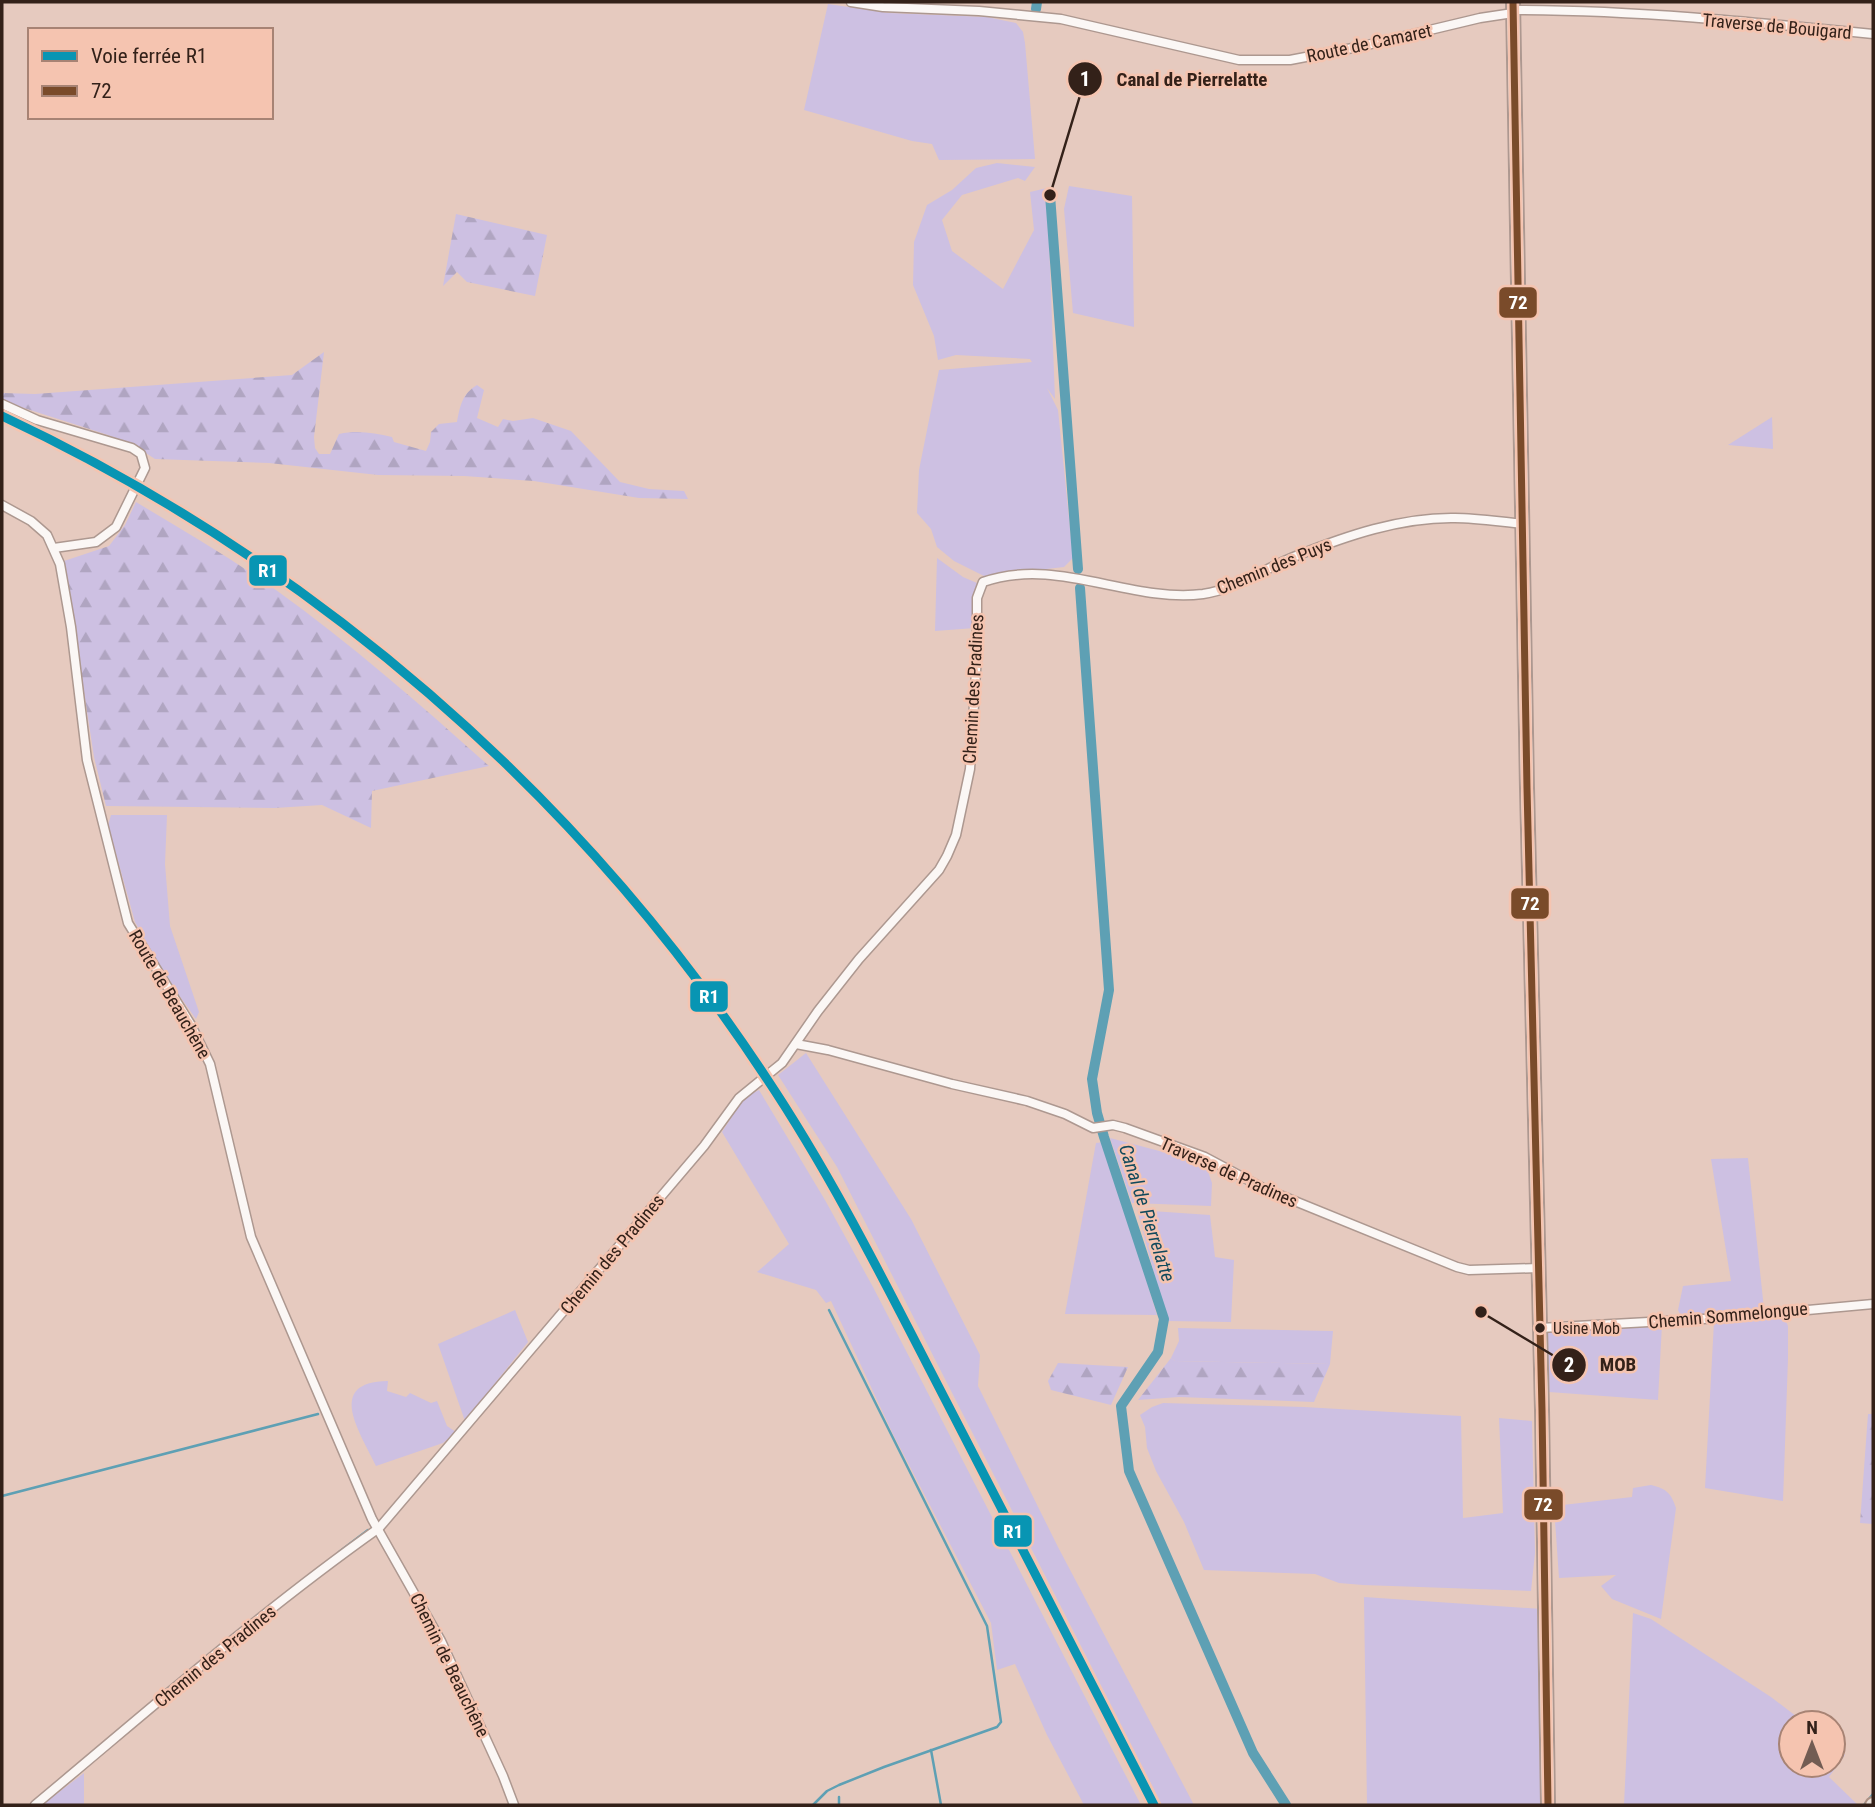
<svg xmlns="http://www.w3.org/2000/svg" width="1875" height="1807" font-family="'Roboto Condensed',sans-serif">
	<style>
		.green { fill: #cdc0e2 }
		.forest { fill: url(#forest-firs) }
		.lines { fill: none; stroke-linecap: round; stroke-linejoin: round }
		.stream { stroke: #5ea0b4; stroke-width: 2.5 }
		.canal { stroke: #5ea0b4; stroke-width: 10 }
		.street-casing { stroke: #ad9890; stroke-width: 11 }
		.secondary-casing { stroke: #ad9890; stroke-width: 16 }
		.primary-casing { stroke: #ac9082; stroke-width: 16 }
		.street { stroke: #fbf7f5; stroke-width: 8 }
		.secondary { stroke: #fbf7f5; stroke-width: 12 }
		.primary { stroke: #eaded7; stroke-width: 12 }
		.bus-1-casing { stroke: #f5c4b0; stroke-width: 12 }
		.bus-1 { stroke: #7a4b2a; stroke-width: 7 }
		.rail-1-casing { stroke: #f5c4b0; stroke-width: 14 }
		.rail-1 { stroke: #0895b3; stroke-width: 9 }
		.bus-dot { fill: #332119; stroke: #f5c4b0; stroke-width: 2.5 }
		.labels { text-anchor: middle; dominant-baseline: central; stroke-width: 5; stroke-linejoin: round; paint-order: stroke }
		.bus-label { font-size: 16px; fill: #332119; stroke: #f5c4b0; text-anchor: start }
		.street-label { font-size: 18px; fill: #332119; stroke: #f5c4b0 }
		.water-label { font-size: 19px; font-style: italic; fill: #10495c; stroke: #f5c4b0 }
		.leader { fill: none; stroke: #332119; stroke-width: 2.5 }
		.callout-dot { fill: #332119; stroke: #f5c4b0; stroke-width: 2.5 }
		.mark-label { font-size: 21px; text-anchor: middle; font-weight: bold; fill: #fff }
		.callout-label { font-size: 19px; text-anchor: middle; font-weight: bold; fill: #332119; stroke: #f5c4b0; stroke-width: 5; stroke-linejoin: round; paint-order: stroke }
		.line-badge { stroke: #f5c4b0; stroke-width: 2.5 }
		.badge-label { font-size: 19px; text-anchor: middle; font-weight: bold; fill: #fff }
	</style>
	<defs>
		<pattern id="forest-firs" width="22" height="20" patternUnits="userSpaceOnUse" patternTransform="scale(1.75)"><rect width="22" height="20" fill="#cdc0e2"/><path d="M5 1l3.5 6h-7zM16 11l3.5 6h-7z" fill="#b0a5c1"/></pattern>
	</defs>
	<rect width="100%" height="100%" fill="#e6cabf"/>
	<!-- green -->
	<g class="green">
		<polygon points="828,4 889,13 987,17 1016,23 1023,32 1025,43 1035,159 939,160 932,144 912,141 804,110"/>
		<polygon points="997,163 1035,167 1025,181 1018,178 962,195 942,220 952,251 1003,289 1034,230 1030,192 1047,188 1055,399 1047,388 1058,410 1073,558 1064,567 984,576 954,561 937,547 931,529 917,513 919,470 939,370 1032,362 1030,359 956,355 938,360 934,336 913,285 914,242 927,205 952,190 976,168"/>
		<polygon points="1069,186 1132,196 1134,327 1073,313 1064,209"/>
		<polygon points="1772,417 1773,449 1728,445"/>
		<polygon points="937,558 963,577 977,583 974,602 975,628 935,631"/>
		<polygon points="111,815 167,815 165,864 170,926 199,1012 196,1019 169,981 135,922 108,825"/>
		<polygon points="806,1053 911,1219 980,1355 978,1386 1058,1547 1194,1805 1162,1805 837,1167 778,1075"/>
		<polygon points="759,1090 825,1200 873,1287 1141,1805 1084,1805 1047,1735 1015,1664 997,1670 991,1623 892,1432 831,1301 826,1303 816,1290 757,1272 789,1244 722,1132 744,1098"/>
		<polygon points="1110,1138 1205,1163 1212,1183 1211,1206 1132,1203"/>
		<polygon points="1104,1142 1157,1315 1065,1314 1096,1143"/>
		<polygon points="1748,1158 1764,1309 1681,1316 1678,1310 1683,1286 1731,1281 1711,1159"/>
		<polygon points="1137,1210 1210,1215 1215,1257 1234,1260 1231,1322 1167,1321"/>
		<polygon points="515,1310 528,1342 465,1421 438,1344"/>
		<polygon points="1784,1317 1788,1326 1788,1358 1783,1501 1705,1488 1714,1322"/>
		<polygon points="1662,1324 1658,1400 1549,1392 1546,1332"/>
		<polygon points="1178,1328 1333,1331 1330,1364 1175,1361 1171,1358 1179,1341"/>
		<path d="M388,1381l-1,10 19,6 4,-4 21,10 6,-2 10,25 9,6 -13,11 -67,23c-15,-33 -52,-84 12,-85z"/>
		<polygon points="1163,1403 1304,1407 1461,1416 1463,1518 1503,1513 1499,1418 1532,1421 1535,1553 1531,1591 1363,1585 1339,1583 1315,1574 1204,1570 1184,1522 1156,1471 1147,1448 1145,1427 1140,1415 1152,1407"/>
		<path d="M1651,1485c16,4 20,8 25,23l-15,111 -49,-20 -11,-13 15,-11 -57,3 -5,-72 78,-9 1,-9z"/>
		<polygon points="1364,1597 1542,1609 1543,1805 1367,1805"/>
		<polygon points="1633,1613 1651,1619 1771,1697 1805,1723 1791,1723 1791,1765 1833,1765 1833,1745 1845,1755 1829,1777 1857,1804 1624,1805"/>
		<polygon points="84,1773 84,1805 42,1805"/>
	</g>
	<!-- forest -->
	<g class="forest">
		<polygon points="456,214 547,235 535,296 467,282 457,272 443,286"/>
		<path d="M324,352l-10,85 1,11 4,6h11l9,-20c19,-4 35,-1 53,3l2,5 32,9 4,-9 1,-10 8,-8 18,-2c3,-16 5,-28 20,-37l7,5 -7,28 21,9 5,-8 10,2 20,-3 38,13 49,51 29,7 35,2 4,8 -49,-1 -105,-17 -70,-5 -86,-1 -109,-12 -114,-4 -20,-13 -27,-11 -106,-34v-8l33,1 257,-19z"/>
		<path d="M136,502c48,29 95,56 140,88 75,54 145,115 213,176l-117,25 -1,37 -49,-23 -47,3 -169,-2 -12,-49 -30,-196 45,-15 16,-21z"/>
		<polygon points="1171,1358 1175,1361 1330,1364 1314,1402 1179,1397 1138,1400"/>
		<polygon points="1058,1363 1128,1367 1111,1405 1051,1390 1048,1381"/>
		<polygon points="1868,1414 1873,1414 1873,1524 1860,1523"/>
	</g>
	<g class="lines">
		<!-- stream -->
		<g class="stream">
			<polyline points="2,1496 318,1414"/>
			<polyline points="339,1552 368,1530"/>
			<polyline points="931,1750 941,1805"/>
			<polyline points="813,1805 827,1791 839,1785 884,1767 997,1727 1001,1722 987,1626 829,1310"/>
			<polyline points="839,1805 839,1797"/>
			<polyline points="1864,1805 1873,1794"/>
		</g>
		<!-- canal -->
		<g class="canal">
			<polyline points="1036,9 1037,2"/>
			<polyline points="1050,195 1078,569"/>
			<polyline points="1080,588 1109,990 1092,1079 1097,1113 1104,1137 1164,1319 1158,1352 1121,1406 1129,1471 1253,1753 1286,1805"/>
		</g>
		<!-- street casing -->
		<g class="street-casing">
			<g id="street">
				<polyline points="851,2 883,7 979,11 1061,19 1239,60 1290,60 1363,46 1480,18 1513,13"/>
				<path d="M1513,10c120,0 241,12 360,24"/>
				<polyline points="2,404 37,420 132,448 141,454 145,468 116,527 96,542 54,548"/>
				<polyline points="2,505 31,521 47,535 60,564 71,627 87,760 128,923 191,1025 210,1064 251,1237 372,1519 441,1641 503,1776 514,1805"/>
				<polyline points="796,1044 828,1050 952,1084 1027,1101 1065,1114 1093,1128 1113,1125 1125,1128 1205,1157 1265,1189 1457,1267 1469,1270 1539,1268"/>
				<polyline points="1540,1328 1721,1318 1873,1304"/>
				<path d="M35,1805c113,-94 224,-192 344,-277l325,-382 35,-48 43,-35 36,-52 41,-52 80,-89 8,-14 9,-21 14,-66 7,-114v-57l6,-16c74,-26 146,21 220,12 34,-5 62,-26 93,-38 50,-20 105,-39 159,-38 23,0 46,4 69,6"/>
			</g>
		</g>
		<!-- secondary casing -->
		<g class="secondary-casing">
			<polyline id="secondary" points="1513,2 1527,788 1542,1410 1548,1805"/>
		</g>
		<!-- primary casing -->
		<g class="primary-casing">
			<polyline id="primary" points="1872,1805 1873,1804"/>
		</g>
		<!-- street -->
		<use href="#street" class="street"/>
		<!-- secondary -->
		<use href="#secondary" class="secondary"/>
		<!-- primary -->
		<use href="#primary" class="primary"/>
		<!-- bus-1 casing -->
		<g class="bus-1-casing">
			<polyline id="bus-1" points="1513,2 1527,788 1542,1410 1548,1805"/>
		</g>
		<!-- bus-1 -->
		<use href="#bus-1" class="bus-1"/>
		<!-- rail-1 casing -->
		<g class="rail-1-casing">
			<path id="rail-1" d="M2,416c309,145 575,375 763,660 69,103 124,215 181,325 69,134 139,269 208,404"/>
		</g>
		<!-- rail-1 -->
		<use href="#rail-1" class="rail-1"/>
	</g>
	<!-- markers -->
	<circle class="bus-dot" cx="1540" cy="1328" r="6"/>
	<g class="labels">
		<!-- bus labels -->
		<g class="bus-label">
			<text x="1553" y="1328">Usine Mob</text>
		</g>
		<!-- street labels -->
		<g class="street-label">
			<text transform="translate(1777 26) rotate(5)">Traverse de Bouigard</text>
			<text transform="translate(1369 43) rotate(-12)">Route de Camaret</text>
			<text transform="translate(1274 566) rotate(-22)">Chemin des Puys</text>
			<text transform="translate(973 689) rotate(-87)">Chemin des Pradines</text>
			<text transform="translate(170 994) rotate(60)">Route de Beauchêne</text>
			<text transform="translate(1229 1172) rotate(24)">Traverse de Pradines</text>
			<text transform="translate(612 1254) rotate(-50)">Chemin des Pradines</text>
			<text transform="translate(1728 1315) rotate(-5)">Chemin Sommelongue</text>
			<text transform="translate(215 1656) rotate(-39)">Chemin des Pradines</text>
			<text transform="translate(450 1665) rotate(64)">Chemin de Beauchêne</text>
		</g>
		<!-- water labels -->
		<g class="water-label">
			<text transform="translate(1147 1213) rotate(72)">Canal de Pierrelatte</text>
		</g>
	</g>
	<!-- callouts -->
	<path class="leader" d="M1050 195L1085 79M1481 1312L1569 1365"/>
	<g class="callout-dot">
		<circle cx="1050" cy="195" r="7"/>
		<circle cx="1481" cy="1312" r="7"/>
		<circle cx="1085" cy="79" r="18"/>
		<circle cx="1569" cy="1365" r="18"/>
	</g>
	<g class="mark-label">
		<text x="1085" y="86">1</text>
		<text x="1569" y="1372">2</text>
	</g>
	<g class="callout-label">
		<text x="1192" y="86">Canal de Pierrelatte</text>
		<text x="1618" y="1371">MOB</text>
	</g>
	<g class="line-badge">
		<rect x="1498" y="286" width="40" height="33" rx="7" fill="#7a4b2a"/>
		<rect x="248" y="554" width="40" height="33" rx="7" fill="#0895b3"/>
		<rect x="1510" y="887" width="40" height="33" rx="7" fill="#7a4b2a"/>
		<rect x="689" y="980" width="40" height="33" rx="7" fill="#0895b3"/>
		<rect x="1523" y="1488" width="41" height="33" rx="7" fill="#7a4b2a"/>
		<rect x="993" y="1514" width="40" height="34" rx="7" fill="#0895b3"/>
	</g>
	<g class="badge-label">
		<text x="1518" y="309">72</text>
		<text x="268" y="577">R1</text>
		<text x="1530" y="910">72</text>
		<text x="709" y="1003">R1</text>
		<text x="1543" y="1511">72</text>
		<text x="1013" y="1538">R1</text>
	</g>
	<!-- border -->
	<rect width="1875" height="1807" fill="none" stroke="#332119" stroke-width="7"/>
	<!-- legend -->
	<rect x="28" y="28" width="245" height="91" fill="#f5c4b0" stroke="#a78374" stroke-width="2"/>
	<rect x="42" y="51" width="35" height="10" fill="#0895b3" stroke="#a78374" stroke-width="2"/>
	<text x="91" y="63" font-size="21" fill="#332119">Voie ferrée R1</text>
	<rect x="42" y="86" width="35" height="10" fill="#7a4b2a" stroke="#a78374" stroke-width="2"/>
	<text x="91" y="98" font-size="21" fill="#332119">72</text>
	<!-- north arrow -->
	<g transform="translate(1812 1744)"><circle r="33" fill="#f5c4b0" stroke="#a78374" stroke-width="2"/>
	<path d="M0-5L12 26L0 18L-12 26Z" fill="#725c53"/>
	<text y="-10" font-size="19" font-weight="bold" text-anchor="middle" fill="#332119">N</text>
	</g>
</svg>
